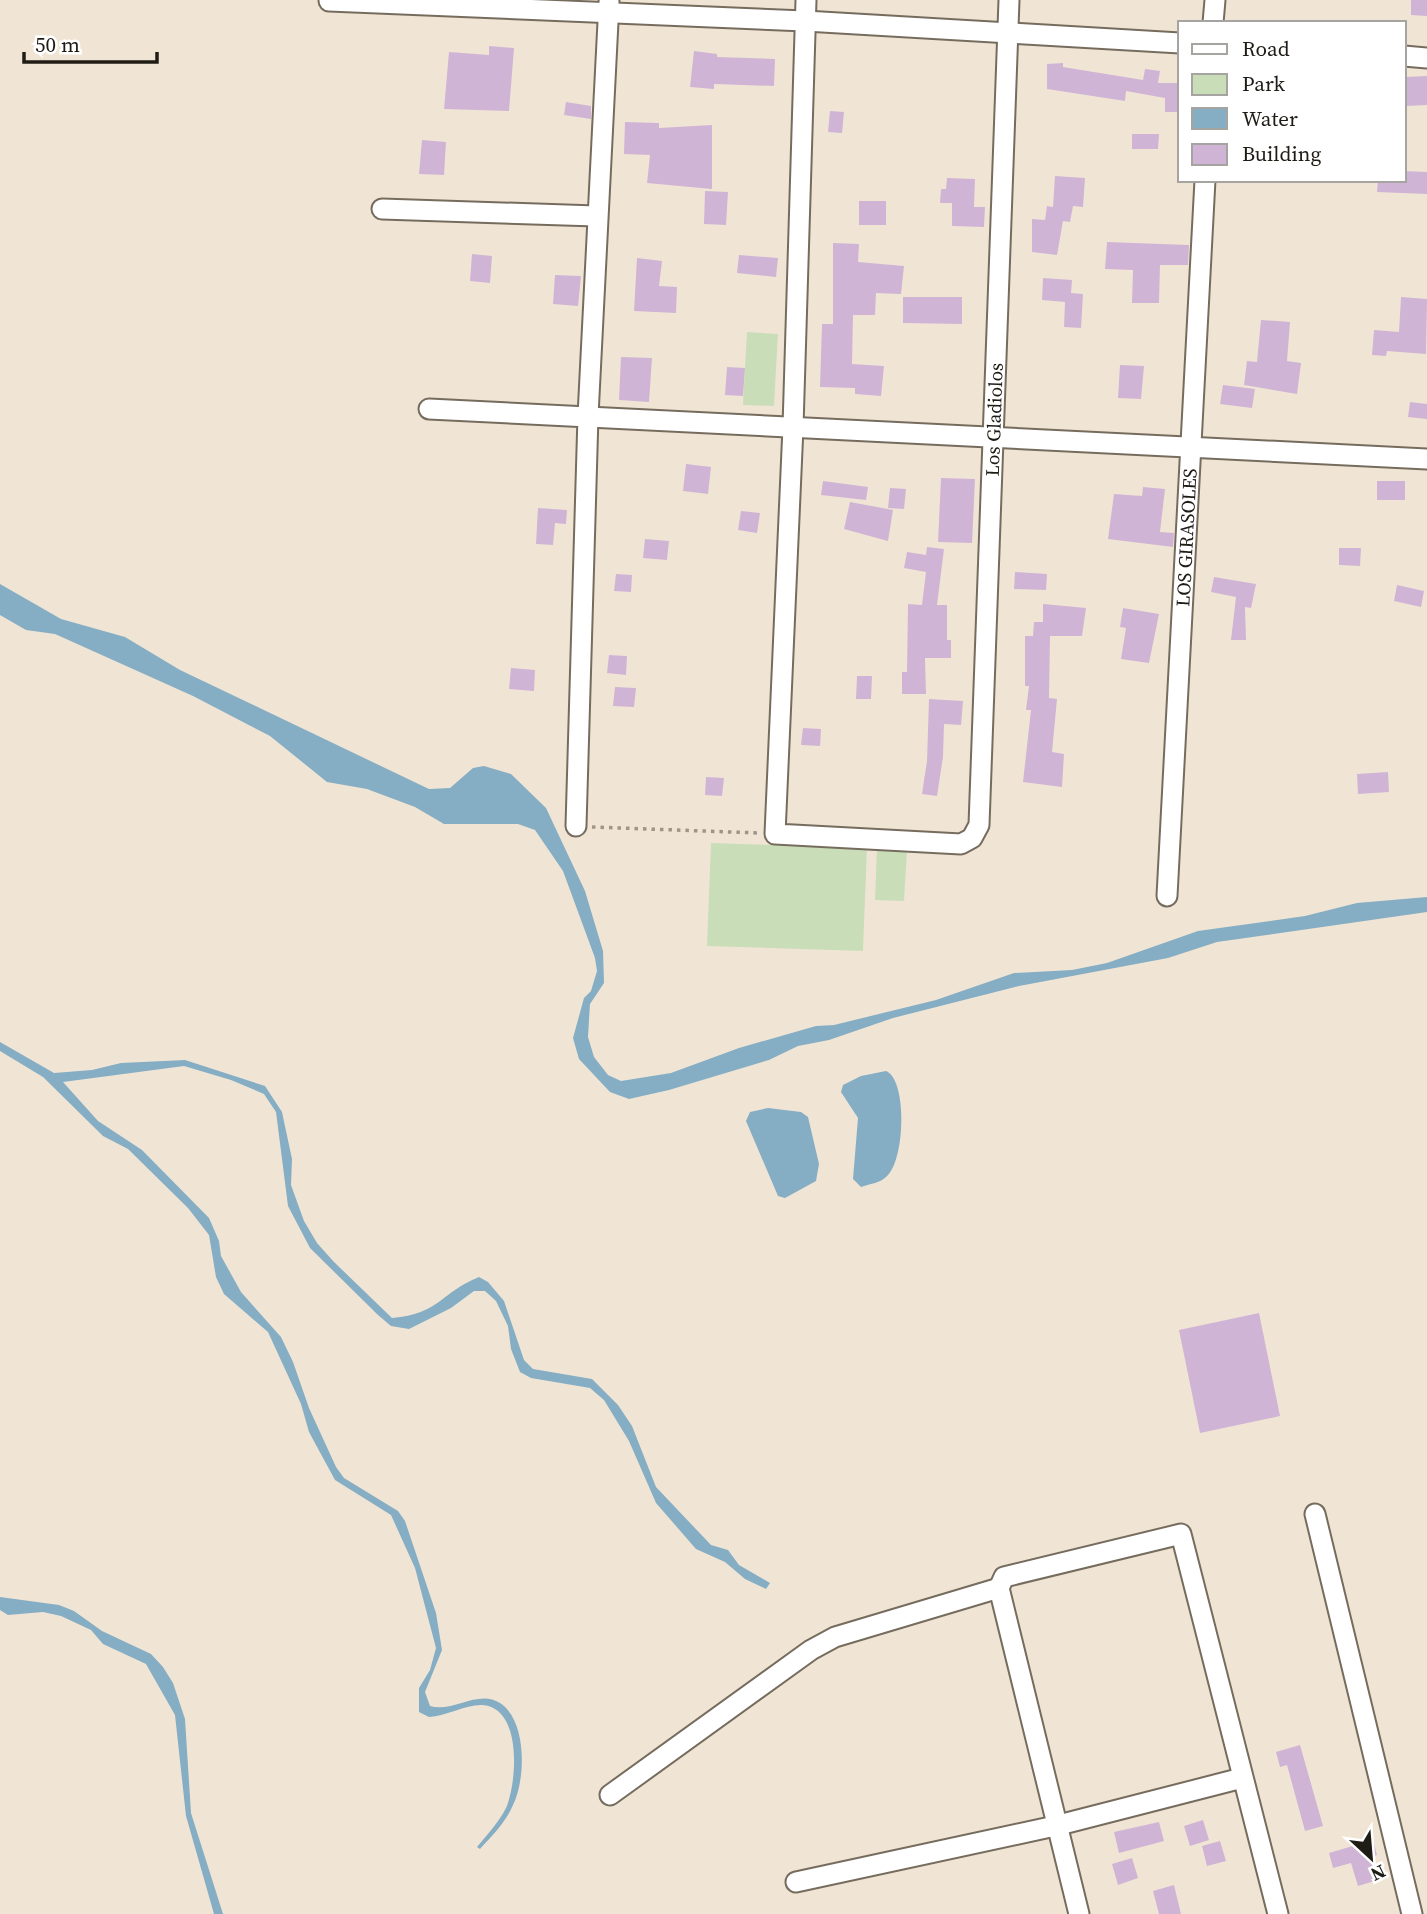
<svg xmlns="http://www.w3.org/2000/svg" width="1427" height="1914" font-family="'Source Serif 4',serif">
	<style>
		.green { fill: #caddb9 }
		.water { fill: #85adc4 }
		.building { fill: #d0b4d5 }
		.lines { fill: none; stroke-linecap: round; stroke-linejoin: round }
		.minor-casing { stroke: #766c5e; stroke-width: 23 }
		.path { stroke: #9e9589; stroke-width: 3.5; stroke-dasharray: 3.5 5; stroke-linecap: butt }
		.minor { stroke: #fff; stroke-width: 19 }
		.labels { text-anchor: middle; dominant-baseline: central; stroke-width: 6; stroke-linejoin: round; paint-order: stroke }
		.street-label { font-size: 19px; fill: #1f1b15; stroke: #fff }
	</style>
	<rect width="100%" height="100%" fill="#f0e5d5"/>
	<!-- green -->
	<g class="green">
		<polygon points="747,332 778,334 774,406 743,405"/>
		<polygon points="711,843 867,848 863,951 707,946"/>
		<polygon points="877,848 907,850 904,901 875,900"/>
	</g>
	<!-- water -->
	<g class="water">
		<polygon points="0,584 61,619 125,637 180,670 429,789 450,788 473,768 484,766 511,774 546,808 585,891 603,951 604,983 590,1004 588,1037 594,1057 608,1075 621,1081 671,1073 739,1048 816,1026 834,1025 936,1000 1014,973 1072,970 1107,963 1198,931 1305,916 1357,903 1427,897 1427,912 1217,942 1168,958 1019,986 893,1018 829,1040 798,1046 769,1060 669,1090 629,1099 610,1092 579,1059 573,1038 584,998 591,991 597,971 595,958 563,871 535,830 518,824 444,824 415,807 367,789 327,782 270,736 193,696 55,634 26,630 0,615"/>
		<path d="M0,1042l54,31 38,-3 29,-7 64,-3 80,26 17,26 10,47 -1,26 13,36 13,22 17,19 58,56c48,-4 49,-26 87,-41l9,5 16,19 20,59 9,9 59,10 26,26 14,21 24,61 55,58 17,5 11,15 31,18 -4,6 -21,-10 -20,-17 -29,-13 -40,-46 -27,-62 -25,-41 -14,-12 -59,-10 -11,-6 -9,-23 -3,-23 -12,-25 -11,-10h-11l-23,17 -42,21 -18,-3 -13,-11 -68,-67 -22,-42 -12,-94 -12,-18 -33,-14 -47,-14 -121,16 35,39 44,29 67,68 10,23 2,15 20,36 40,45 12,25 16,46 27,59 8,11 54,33 7,10 31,92 6,37 -17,42 5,14c23,7 48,-17 70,-3 27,17 26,76 13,102 -7,17 -21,31 -33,44l-3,-2c10,-12 22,-25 29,-39 11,-25 17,-102 -25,-103 -16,0 -35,11 -52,12l-10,-5v-24l11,-18 6,-22 -21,-80 -24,-53 -56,-35 -26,-48 -8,-28 -33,-72 -44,-38 -8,-17 -7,-42 -21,-27 -60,-59 -25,-13 -60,-59 -43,-26z"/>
		<path d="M886,1071c22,9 19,92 0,106 -6,6 -17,7 -25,10l-8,-8 5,-61 -17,-26 2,-7 18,-9z"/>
		<polygon points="768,1108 801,1112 808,1117 819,1164 816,1181 785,1198 778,1196 746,1121 750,1112"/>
		<polygon points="0,1597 59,1605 74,1611 102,1631 151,1654 163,1667 173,1683 185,1719 191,1813 223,1914 214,1914 186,1816 175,1715 146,1664 103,1644 91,1630 61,1616 43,1612 8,1615 0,1610"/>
	</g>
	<!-- building -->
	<g class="building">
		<polygon points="1411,0 1427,0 1427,16 1411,15"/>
		<polygon points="489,46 514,48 509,111 444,109 449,52 489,55"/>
		<polygon points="694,51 717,54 717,57 775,59 774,86 714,84 714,89 690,87"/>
		<polygon points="1063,63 1063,67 1143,80 1145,69 1160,71 1158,83 1180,83 1180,112 1165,112 1165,98 1126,91 1125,101 1047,89 1047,64"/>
		<polygon points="1427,76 1427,105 1406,106 1405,77"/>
		<polygon points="566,102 591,106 591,119 564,115"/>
		<polygon points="830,111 844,112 842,133 828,132"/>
		<polygon points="625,122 659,123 659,128 712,125 712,189 647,183 650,155 624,154"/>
		<polygon points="1132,134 1159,134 1158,149 1132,149"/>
		<polygon points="422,140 446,142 444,175 419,174"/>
		<polygon points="1404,171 1427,172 1427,194 1377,192 1378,180 1404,180"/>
		<polygon points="1055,176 1085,178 1083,207 1073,206 1070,222 1063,221 1057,255 1032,252 1032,219 1045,220 1047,206 1053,207"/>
		<polygon points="947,178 975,179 974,207 985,207 984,227 952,226 952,203 940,203 941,189 946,189"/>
		<polygon points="705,191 728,192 726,225 704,224"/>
		<rect x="859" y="201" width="27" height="24"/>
		<polygon points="1107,242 1189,245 1188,265 1160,265 1159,303 1132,303 1133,270 1105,269"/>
		<polygon points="833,243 859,244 858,262 904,266 901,294 876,293 875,315 853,315 852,364 884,366 881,396 855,394 855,388 820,387 822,324 833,324"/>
		<polygon points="472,254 492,256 490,283 470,281"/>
		<polygon points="739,255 778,258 776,277 737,273"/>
		<polygon points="637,258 662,261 659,286 677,287 676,313 634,311"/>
		<polygon points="555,275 581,276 578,306 553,304"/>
		<polygon points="1043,278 1072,280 1071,293 1083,294 1081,328 1064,327 1065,302 1042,300"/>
		<polygon points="903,297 962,297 962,324 903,323"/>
		<polygon points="1401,297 1427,299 1426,354 1387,351 1386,356 1372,355 1374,330 1399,332"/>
		<polygon points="1261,320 1290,322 1287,361 1301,363 1297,394 1244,385 1247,361 1257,362"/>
		<polygon points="621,357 652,358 649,402 619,400"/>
		<polygon points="1120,365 1144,366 1141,399 1118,398"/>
		<polygon points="727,367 745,368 743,396 725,395"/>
		<polygon points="1223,385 1255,389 1252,408 1220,404"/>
		<polygon points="1410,402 1427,404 1427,419 1408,417"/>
		<polygon points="686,464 711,467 708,494 683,491"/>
		<polygon points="941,478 975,479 972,543 938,542"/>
		<polygon points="823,481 868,487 866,500 821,495"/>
		<rect x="1377" y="481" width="28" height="19"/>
		<polygon points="1143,487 1165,489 1160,532 1174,533 1173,547 1108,539 1114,494 1142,496"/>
		<polygon points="890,488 906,489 904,509 888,508"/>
		<polygon points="850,502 893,510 888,541 844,529"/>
		<polygon points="538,508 567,510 566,524 555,523 553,545 536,544"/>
		<polygon points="741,511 760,513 757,533 738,530"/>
		<polygon points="645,539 669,541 667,560 643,558"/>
		<polygon points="927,547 944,549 937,605 947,605 947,640 951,640 951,658 925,658 926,694 902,694 902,672 907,672 908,604 922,605 926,572 904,568 907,552 926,555"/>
		<polygon points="1339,548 1361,548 1360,566 1339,565"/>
		<polygon points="1015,572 1047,574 1046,590 1014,589"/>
		<polygon points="616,574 632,575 631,592 614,591"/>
		<polygon points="1214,577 1256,584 1251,608 1245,607 1246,640 1231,640 1236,597 1211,592"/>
		<polygon points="1397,585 1424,591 1421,607 1394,601"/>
		<polygon points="1043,604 1086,608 1082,636 1050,636 1049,698 1057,699 1052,752 1064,754 1062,787 1023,782 1031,710 1026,710 1029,686 1025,686 1025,636 1033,636 1034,622 1043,622"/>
		<polygon points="1123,608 1159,614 1149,663 1121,659 1126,628 1120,627"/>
		<polygon points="609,655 627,656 626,675 607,673"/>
		<polygon points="511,668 535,670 534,691 509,689"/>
		<polygon points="857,676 872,676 871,699 856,699"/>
		<polygon points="615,687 636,688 634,707 613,706"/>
		<polygon points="929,699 963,701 961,725 944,724 943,757 937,796 922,794 927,761"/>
		<polygon points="803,728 821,729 820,746 801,745"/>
		<polygon points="1388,772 1389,792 1358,794 1357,774"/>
		<polygon points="706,777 724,778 722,796 705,795"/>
		<polygon points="1259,1313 1280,1416 1200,1433 1179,1330"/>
		<polygon points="1300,1745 1323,1826 1305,1831 1287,1765 1280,1767 1276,1752"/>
		<polygon points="1203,1820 1209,1840 1190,1846 1184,1826"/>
		<polygon points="1159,1822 1164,1841 1119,1853 1114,1832"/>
		<polygon points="1373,1840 1377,1855 1371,1857 1378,1880 1358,1886 1351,1863 1333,1868 1329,1853"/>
		<polygon points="1220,1841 1226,1861 1207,1866 1202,1846"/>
		<polygon points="1132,1858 1138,1878 1118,1885 1112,1864"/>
		<polygon points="1174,1885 1181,1914 1159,1914 1153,1891"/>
	</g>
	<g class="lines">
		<!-- minor casing -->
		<g class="minor-casing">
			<g id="minor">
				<path id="s1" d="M806,0l-13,427 -18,407 186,10 11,-6 7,-13 30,-825"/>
				<polyline points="329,1 805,21 1180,43"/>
				<polyline points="1213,23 1215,0"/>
				<polyline points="1404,56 1427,58"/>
				<polyline points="382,209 596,216"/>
				<polyline points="429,409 1427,459"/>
				<polyline points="576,826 588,416 609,2"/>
				<path id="s2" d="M1167,896l38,-716"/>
				<polyline points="1315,1514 1412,1914"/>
				<polyline points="610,1795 811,1650 835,1637 999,1588"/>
				<polyline points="796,1882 1055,1826 1242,1778"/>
				<polyline points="1079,1914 999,1588 1004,1577 1181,1534 1278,1914"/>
			</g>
		</g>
		<!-- path -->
		<polyline class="path" points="592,827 759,833"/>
		<!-- minor -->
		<use href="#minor" class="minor"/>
	</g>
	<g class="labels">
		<!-- street labels -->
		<g class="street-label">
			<text stroke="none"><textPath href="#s1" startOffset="1454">Los Gladiolos</textPath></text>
			<text stroke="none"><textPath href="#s2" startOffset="359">LOS GIRASOLES</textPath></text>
		</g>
	</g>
	<!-- legend -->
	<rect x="1178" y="21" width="228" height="161" fill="#ffffff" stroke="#a5a4a1" stroke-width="2"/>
	<rect x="1192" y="44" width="35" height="10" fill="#ffffff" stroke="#a5a4a1" stroke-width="2"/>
	<text x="1242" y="56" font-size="21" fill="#1f1b15">Road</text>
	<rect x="1192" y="74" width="35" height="21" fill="#caddb9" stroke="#a5a4a1" stroke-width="2"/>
	<text x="1242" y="91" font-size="21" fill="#1f1b15">Park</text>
	<rect x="1192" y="108" width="35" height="21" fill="#85adc4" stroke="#a5a4a1" stroke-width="2"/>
	<text x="1242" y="126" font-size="21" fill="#1f1b15">Water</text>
	<rect x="1192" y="144" width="35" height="21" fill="#d0b4d5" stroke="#a5a4a1" stroke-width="2"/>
	<text x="1242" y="161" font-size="21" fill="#1f1b15">Building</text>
	<!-- north arrow -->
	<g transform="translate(1371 1858) rotate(154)" stroke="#ffffff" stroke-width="5" paint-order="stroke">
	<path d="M0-5L12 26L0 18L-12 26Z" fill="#1f1b15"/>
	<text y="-10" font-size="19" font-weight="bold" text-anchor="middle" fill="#1f1b15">N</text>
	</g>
	<!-- scale -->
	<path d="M24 52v10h133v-10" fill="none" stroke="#1f1b15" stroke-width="3.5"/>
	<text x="35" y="52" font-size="21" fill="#1f1b15" stroke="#ffffff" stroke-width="5" paint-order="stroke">50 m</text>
</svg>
